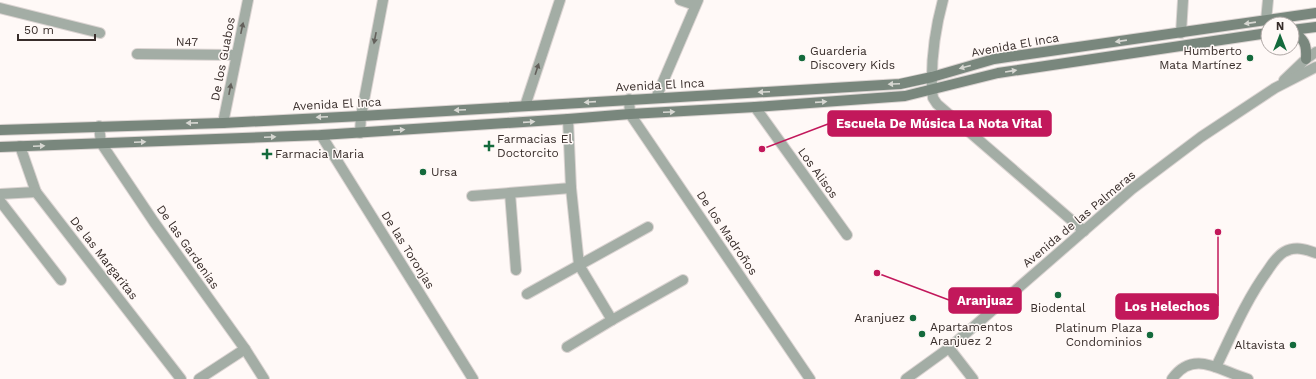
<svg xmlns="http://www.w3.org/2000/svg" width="1316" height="379" font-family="'Work Sans',sans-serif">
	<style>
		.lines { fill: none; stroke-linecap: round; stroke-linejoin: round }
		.minor-casing { stroke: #dbd4d2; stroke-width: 12 }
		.tertiary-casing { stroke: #dbd4d2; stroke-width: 12 }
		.secondary-casing { stroke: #dbd4d2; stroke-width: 12 }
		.minor { stroke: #a3ada5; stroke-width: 10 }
		.tertiary { stroke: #a3ada5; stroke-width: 10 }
		.secondary { stroke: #79877d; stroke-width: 10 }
		.oneway { fill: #d7d7d2 }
		.oneway2 { fill: #63605b }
		.poi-dot { fill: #146a3c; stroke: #fff9f7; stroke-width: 1.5 }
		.labels { text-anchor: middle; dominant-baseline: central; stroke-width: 3; stroke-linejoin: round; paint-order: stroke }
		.street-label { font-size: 12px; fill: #382d2a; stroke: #fff9f7 }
		.poi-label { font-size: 12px; fill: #382d2a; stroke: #fff9f7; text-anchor: start }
		.leader { fill: none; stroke: #c2185b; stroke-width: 1.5 }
		.callout-dot { fill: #c2185b; stroke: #fff9f7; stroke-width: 1.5 }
		.callout { fill: #c2185b; stroke: #c2185b; stroke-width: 1.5 }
		.callout-label { font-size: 13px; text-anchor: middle; font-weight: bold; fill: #fff }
	</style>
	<rect width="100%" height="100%" fill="#fff9f7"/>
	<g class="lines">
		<!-- minor casing -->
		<g class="minor-casing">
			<g id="minor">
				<polyline points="680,0 695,5"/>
				<polyline points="0,8 100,33"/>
				<polyline points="1266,21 1268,0"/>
				<polyline points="1181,33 1183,0"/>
				<polyline points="137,54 236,55"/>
				<polyline points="932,90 933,98 937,104 1084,231"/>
				<polyline points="656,98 698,0"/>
				<polyline points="629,99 630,114 810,379"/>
				<polyline points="525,106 560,0"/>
				<polyline points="755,107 847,235"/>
				<polyline points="568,119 571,188 579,265 612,320"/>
				<polyline points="223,123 248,0"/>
				<polyline points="99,126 101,143 154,222 245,349 264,379"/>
				<polyline points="360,133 361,116 383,0"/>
				<polyline points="321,135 473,379"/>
				<polyline points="20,146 36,192 181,379"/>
				<polyline points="510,193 516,270"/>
				<polyline points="0,194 36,192"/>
				<polyline points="472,196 571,188"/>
				<polyline points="0,201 61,280"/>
				<polyline points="527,294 648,227"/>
				<polyline points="567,347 612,320 683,280"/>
				<polyline points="949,348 973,379"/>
				<path d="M1216,367c16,-33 30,-67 52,-97 4,-6 9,-14 16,-18 11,-6 21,-3 32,1"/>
				<polyline points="199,379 245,349"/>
				<path d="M1172,379c22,-31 49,-7 76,0"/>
			</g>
		</g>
		<!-- tertiary casing -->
		<g class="tertiary-casing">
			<g id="tertiary">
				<polyline points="1284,80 1306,59 1316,52"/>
				<path d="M932,90c-1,-30 3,-61 11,-90"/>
				<polyline points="906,379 949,348 1132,189 1201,137 1275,88 1316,67"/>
			</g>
		</g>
		<!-- secondary casing -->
		<g class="secondary-casing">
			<g id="secondary">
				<path d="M1292,30c12,10 15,13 14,29"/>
				<polyline points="1292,30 1316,27"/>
				<polyline points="0,130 223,123 361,116 900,84 932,77 994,59 1316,13"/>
				<polyline points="0,147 321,135 568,119 630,114 755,107 905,96 998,73 1268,33"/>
			</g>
		</g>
		<!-- minor -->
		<use href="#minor" class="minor"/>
		<!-- tertiary -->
		<use href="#tertiary" class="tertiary"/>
		<!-- secondary -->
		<use href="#secondary" class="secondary"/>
	</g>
	<!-- one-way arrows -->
	<defs><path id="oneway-solid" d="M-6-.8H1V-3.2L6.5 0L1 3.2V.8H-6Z"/></defs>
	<g class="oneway">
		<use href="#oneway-solid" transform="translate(1250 23) rotate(172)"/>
		<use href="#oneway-solid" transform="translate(1121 41) rotate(172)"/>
		<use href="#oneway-solid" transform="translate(965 67) rotate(165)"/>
		<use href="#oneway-solid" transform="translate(1011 71) rotate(-9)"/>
		<use href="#oneway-solid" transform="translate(894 84) rotate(177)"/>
		<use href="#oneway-solid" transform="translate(764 92) rotate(177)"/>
		<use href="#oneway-solid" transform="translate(590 102) rotate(176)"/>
		<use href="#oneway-solid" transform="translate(821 102) rotate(-4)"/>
		<use href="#oneway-solid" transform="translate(460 110) rotate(177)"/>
		<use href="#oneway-solid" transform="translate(669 112) rotate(-3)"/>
		<use href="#oneway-solid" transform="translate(322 117) rotate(178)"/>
		<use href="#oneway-solid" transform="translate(529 122) rotate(-4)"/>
		<use href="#oneway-solid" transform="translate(192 123) rotate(179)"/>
		<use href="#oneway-solid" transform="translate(399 130) rotate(-4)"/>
		<use href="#oneway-solid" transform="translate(270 137) rotate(-2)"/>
		<use href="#oneway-solid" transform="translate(140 142) rotate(-2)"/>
		<use href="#oneway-solid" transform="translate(39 146) rotate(-2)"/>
	</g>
	<g class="oneway2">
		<use href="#oneway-solid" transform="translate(242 28) rotate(-78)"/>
		<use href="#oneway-solid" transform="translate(375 38) rotate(101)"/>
		<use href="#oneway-solid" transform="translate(537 69) rotate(-72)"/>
		<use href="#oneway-solid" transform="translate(230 89) rotate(-79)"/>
	</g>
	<!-- markers -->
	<g class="poi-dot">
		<circle cx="802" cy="58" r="4"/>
		<circle cx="1250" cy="58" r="4"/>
		<path d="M487 140h4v4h4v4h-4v4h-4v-4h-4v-4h4z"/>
		<path d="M265 148h4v4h4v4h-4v4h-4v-4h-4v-4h4z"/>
		<circle cx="423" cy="172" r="4"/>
		<circle cx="1058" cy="295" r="4"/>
		<circle cx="913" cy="318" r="4"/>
		<circle cx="922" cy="334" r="4"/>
		<circle cx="1150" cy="335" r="4"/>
		<circle cx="1293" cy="345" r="4"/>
	</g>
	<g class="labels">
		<!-- street labels -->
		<g class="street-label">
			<text transform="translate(187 42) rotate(1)">N47</text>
			<text transform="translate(1015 45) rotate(-10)">Avenida El Inca</text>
			<text transform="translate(223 59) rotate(-79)">De los Guabos</text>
			<text transform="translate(660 85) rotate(-3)">Avenida El Inca</text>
			<text transform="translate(337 104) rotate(-3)">Avenida El Inca</text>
			<text transform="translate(818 173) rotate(54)">Los Alisos</text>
			<text transform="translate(1079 219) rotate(-40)">Avenida de las Palmeras</text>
			<text transform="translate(727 233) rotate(56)">De los Madroños</text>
			<text transform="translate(188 247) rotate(55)">De las Gardenias</text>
			<text transform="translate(408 250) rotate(58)">De las Toronjas</text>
			<text transform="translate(104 258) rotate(52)">De las Margaritas</text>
		</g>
		<!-- poi labels -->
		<g class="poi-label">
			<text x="810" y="51">Guarderia<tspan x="810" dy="14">Discovery Kids</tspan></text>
			<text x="1242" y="51" text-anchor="end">Humberto<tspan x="1242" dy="14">Mata Martínez</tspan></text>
			<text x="497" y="139">Farmacias El<tspan x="497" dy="14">Doctorcito</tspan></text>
			<text x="275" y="154">Farmacia Maria</text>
			<text x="431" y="172">Ursa</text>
			<text x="1058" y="308" text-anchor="middle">Biodental</text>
			<text x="905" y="318" text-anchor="end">Aranjuez</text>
			<text x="930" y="327">Apartamentos<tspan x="930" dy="14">Aranjuez 2</tspan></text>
			<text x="1142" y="328" text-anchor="end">Platinum Plaza<tspan x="1142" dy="14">Condominios</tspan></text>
			<text x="1285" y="345" text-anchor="end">Altavista</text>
		</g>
	</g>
	<!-- callouts -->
	<path class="leader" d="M762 149L828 124M877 273L949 300M1218 232L1218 306"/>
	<g class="callout-dot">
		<circle cx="762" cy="149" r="4"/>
		<circle cx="877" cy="273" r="4"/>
		<circle cx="1218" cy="232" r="4"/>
	</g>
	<g class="callout">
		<rect x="828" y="111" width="223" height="25" rx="4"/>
		<rect x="949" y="288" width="72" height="25" rx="4"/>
		<rect x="1116" y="294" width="102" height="25" rx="4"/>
	</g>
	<g class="callout-label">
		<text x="939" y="128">Escuela De Música La Nota Vital</text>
		<text x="985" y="305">Aranjuaz</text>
		<text x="1167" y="311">Los Helechos</text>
	</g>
	<!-- north arrow -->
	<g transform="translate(1280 36)"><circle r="19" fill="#fff9f7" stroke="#afa7a5"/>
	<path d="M0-3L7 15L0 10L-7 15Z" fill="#146a3c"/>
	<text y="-6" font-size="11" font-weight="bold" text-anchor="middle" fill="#382d2a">N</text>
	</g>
	<!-- scale -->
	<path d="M18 34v6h77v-6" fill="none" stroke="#382d2a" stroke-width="2"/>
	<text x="24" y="34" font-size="12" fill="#382d2a" stroke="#fff9f7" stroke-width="3" paint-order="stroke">50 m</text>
</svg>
